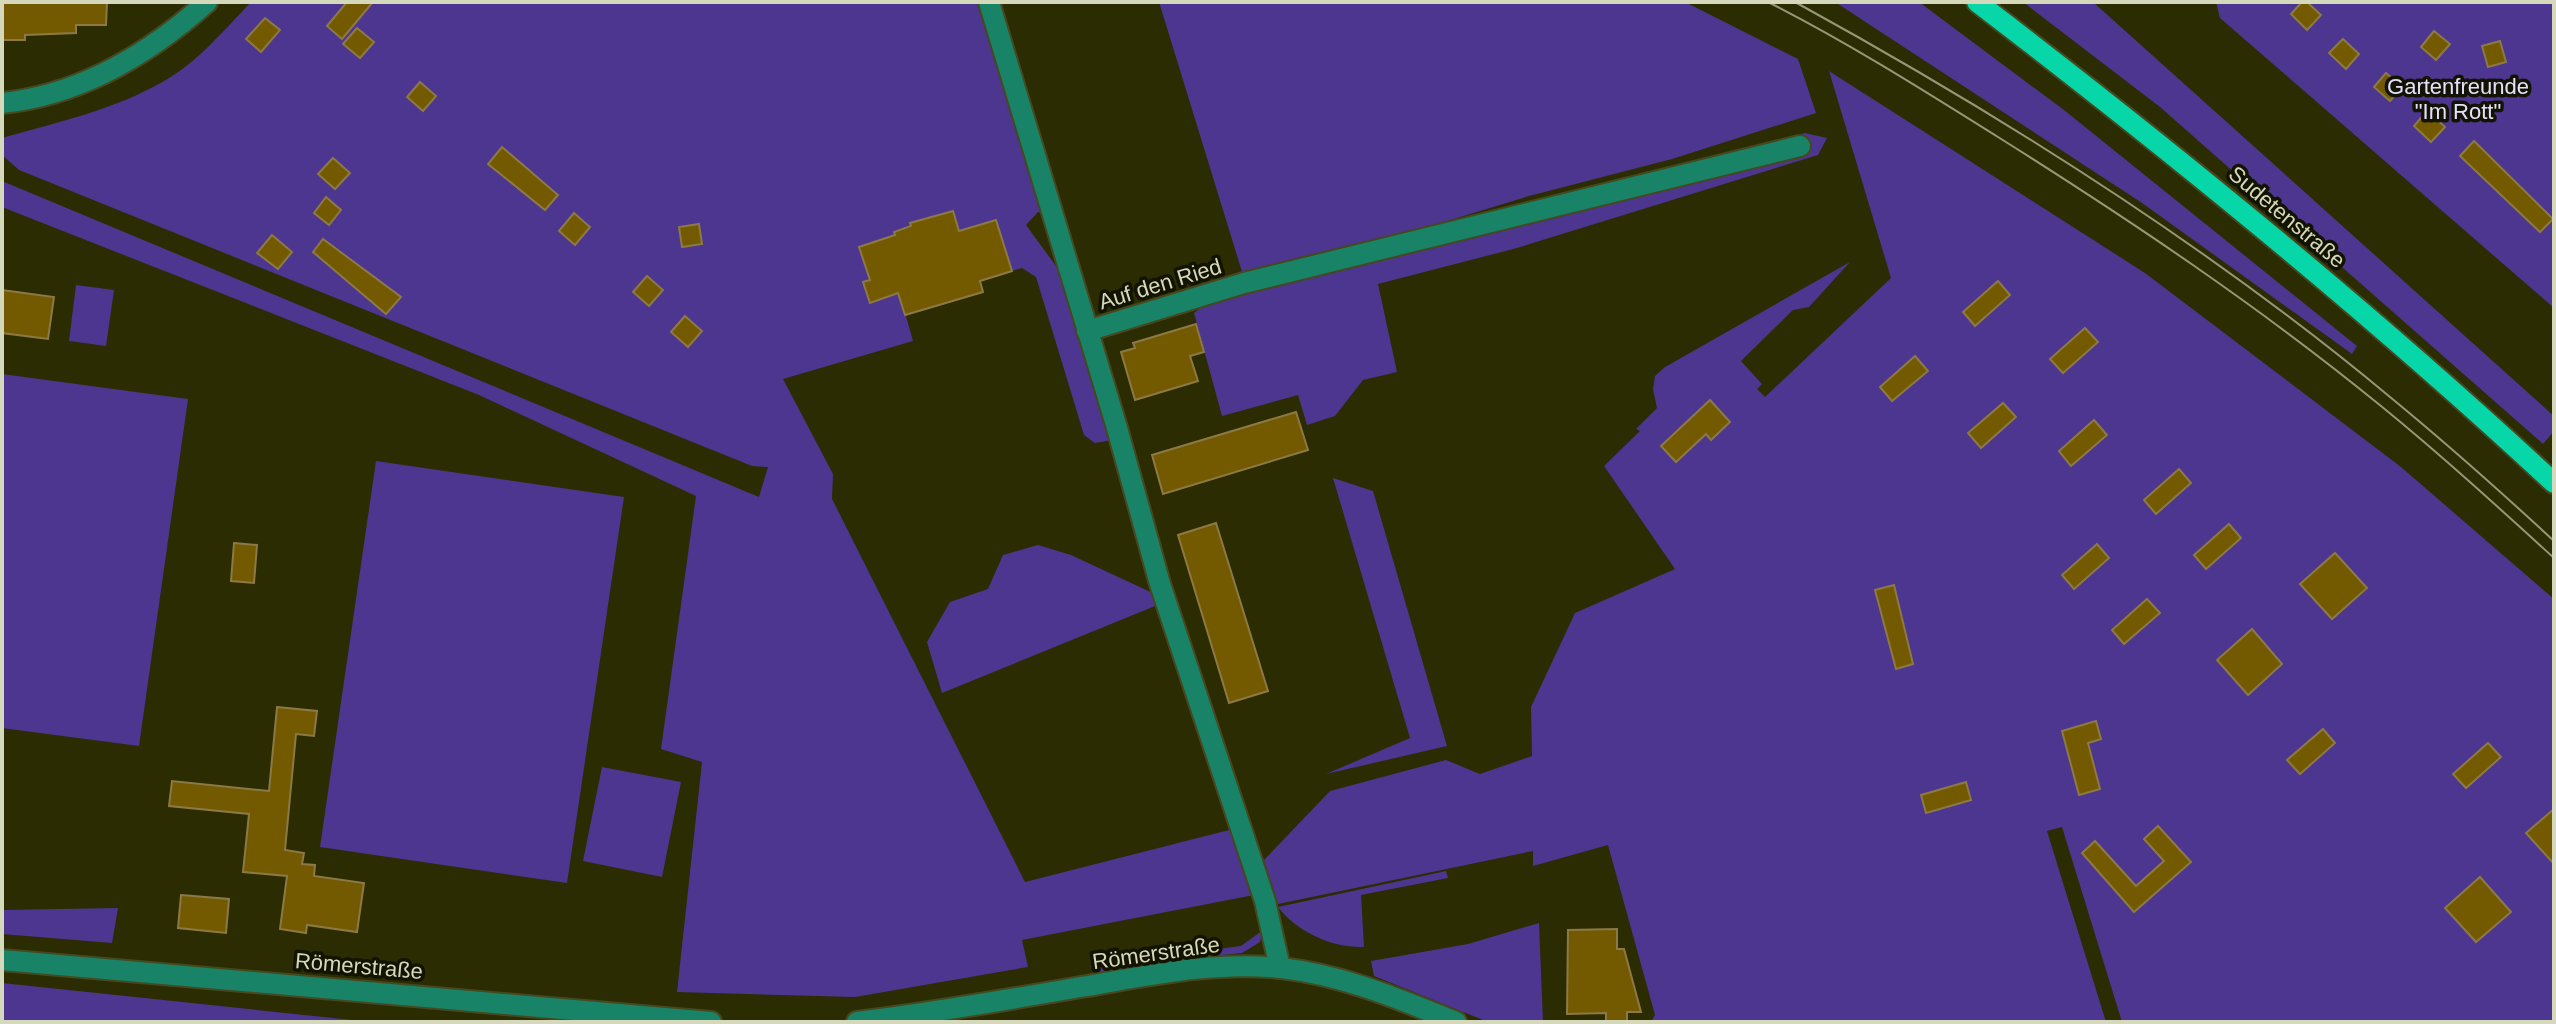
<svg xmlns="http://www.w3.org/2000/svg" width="2556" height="1024" font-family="Helvetica,sans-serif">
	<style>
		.green { fill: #4c368f }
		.building { fill: #735a00; stroke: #8c7945; stroke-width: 2 }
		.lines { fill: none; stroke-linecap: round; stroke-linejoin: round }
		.minor-casing { stroke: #46481f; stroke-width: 24 }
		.major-casing { stroke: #46481f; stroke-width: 24 }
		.minor { stroke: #188367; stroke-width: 20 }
		.major { stroke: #07d6a9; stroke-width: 20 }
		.tram { stroke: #969776; stroke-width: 2 }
		.labels { text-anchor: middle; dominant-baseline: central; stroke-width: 7; stroke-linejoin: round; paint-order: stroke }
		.park-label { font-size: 22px; fill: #e4e1fd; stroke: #131301 }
		.street-label { font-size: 22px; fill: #d6d8bc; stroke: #131301 }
	</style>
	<rect width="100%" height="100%" fill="#2b2c01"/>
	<!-- green -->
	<g class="green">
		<path d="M251,2h733l63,213 -9,-3 -12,13 38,52 48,163 -17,3 -11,-8 -48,-158 -14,-9 -42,12 3,12 -77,24 7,25 -130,38 50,95 -1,25 193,383 208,-53 21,66 -232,45 6,27 -173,30 -178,-5 25,-230 -41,-13 35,-253 -217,-101 -477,-188v-26l757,316 9,-30 -16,-1 -733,-296 -17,-15v-17c56,-16 112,-28 162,-57 34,-19 60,-51 87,-79z"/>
		<polygon points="1159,2 1685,2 1798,59 1816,113 1672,159 1529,196 1398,236 1243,275"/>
		<polygon points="1835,2 1919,2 2064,110 2357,346 2352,354 2142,203"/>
		<polygon points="2023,2 2093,2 2554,416 2554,431 2543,444 2160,107"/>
		<polygon points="2216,2 2554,2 2554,308 2220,18"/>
		<polygon points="1829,71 2145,273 2401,467 2554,599 2554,1022 2122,1022 2062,827 2047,831 2106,1022 1651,1022 1655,1015 1608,845 1533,866 1533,851 1278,904 1264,860 1330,791 1446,760 1480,774 1532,756 1531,707 1575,613 1675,569 1604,466 1640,431 1636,429 1657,408 1653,389 1655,376 1665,367 1850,262 1809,307 1793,310 1741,361 1762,384 1757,389 1765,397 1891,278"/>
		<polygon points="1805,133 1827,138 1818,155 1517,248 1378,284 1397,372 1363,380 1335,416 1307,425 1298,395 1222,416 1194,313 1207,303 1279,282 1398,256 1485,228 1675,178"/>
		<polygon points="76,285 114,290 106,346 69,341"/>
		<polygon points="2,374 188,399 139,746 2,728"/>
		<polygon points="376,461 624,497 567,883 320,847"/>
		<polygon points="1333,478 1373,491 1447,746 1326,774 1410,738"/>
		<polygon points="1038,545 1071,555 1157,595 1160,604 942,693 927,642 950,602 988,589 1003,555"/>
		<polygon points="602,767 681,782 662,877 583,861"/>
		<path d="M1446,871l2,7 -87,17 3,52c-32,1 -67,-15 -86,-40z"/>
		<polygon points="118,908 112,943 2,934 2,910"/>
		<polygon points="1539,923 1543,1022 1488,1022 1374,976 1371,961 1468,944"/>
		<polygon points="1263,930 1260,942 1242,953 1164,961 1099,972 1090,966 1241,946"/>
		<polygon points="2,983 371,1022 2,1022"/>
	</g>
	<!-- building -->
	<g class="building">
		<polygon points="2,2 107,2 106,25 76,25 76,33 25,35 25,40 2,40"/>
		<polygon points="347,2 373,2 342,39 327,26"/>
		<polygon points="2302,2 2307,2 2321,15 2307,30 2291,14"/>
		<polygon points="265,18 280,30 261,52 246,39"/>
		<polygon points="357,28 374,42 360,58 343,44"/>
		<polygon points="2434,31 2450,44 2436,60 2421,47"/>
		<polygon points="2343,39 2359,54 2346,69 2329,53"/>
		<polygon points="2500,41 2506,62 2488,67 2482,46"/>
		<polygon points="2386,73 2402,87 2390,101 2374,87"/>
		<polygon points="420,82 436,96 423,111 407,97"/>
		<polygon points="2427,111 2445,127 2431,142 2414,126"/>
		<polygon points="2474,141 2553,219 2540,232 2460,156"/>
		<polygon points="502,147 558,195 545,210 488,164"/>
		<polygon points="333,158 350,173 335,189 318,174"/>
		<polygon points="326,197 341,210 329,225 314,213"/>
		<polygon points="953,211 959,231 996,220 1012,271 980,281 983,292 905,315 898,293 870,303 863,282 870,280 859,247 895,235 894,232 911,226 910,223"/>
		<polygon points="574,213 590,227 575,245 559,231"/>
		<polygon points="699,224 702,244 682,247 679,227"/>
		<polygon points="272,235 292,252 278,269 257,253"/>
		<polygon points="323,239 401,297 386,314 313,252"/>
		<polygon points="647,276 663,290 649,306 633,292"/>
		<polygon points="1998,281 2010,295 1975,326 1963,312"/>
		<polygon points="2,290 54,297 48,339 2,333"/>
		<polygon points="685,316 702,331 688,347 671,332"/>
		<polygon points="1196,324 1204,352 1190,356 1198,381 1135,400 1121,352 1135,348 1133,343"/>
		<polygon points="2085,328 2098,342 2063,373 2050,359"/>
		<polygon points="1915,356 1928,371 1892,401 1880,387"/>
		<polygon points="1710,400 1730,422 1711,440 1706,434 1676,462 1661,446"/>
		<polygon points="2003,403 2016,417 1981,448 1968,433"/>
		<polygon points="1296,412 1308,450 1163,494 1152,455"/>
		<polygon points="2094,420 2107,435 2071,466 2059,451"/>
		<polygon points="2179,469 2191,483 2156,514 2144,500"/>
		<polygon points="1216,523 1268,691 1229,703 1178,535"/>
		<polygon points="2229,524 2241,538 2206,569 2194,555"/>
		<polygon points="234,543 257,545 254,583 231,581"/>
		<polygon points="2097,544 2109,558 2074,589 2062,575"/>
		<polygon points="2335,553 2367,588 2332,619 2300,584"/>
		<polygon points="1894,585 1913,664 1896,669 1875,590"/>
		<polygon points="2147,599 2160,613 2124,644 2112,630"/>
		<polygon points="2252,629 2282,664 2248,695 2217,660"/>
		<polygon points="277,707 317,711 314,736 296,734 285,850 304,853 302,864 315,865 314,876 364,883 357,932 307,925 306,933 280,929 287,876 243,872 249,814 169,806 172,781 269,791"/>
		<polygon points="2096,721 2101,739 2088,743 2100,789 2079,795 2062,731"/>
		<polygon points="2323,729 2335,743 2300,774 2287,760"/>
		<polygon points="2488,743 2501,757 2466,788 2453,774"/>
		<polygon points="1966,782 1971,800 1926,813 1921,795"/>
		<polygon points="2554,809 2554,864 2526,833"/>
		<polygon points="2158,826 2191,862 2134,912 2082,853 2095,841 2136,886 2164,861 2144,839"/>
		<polygon points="2480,877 2511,912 2476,942 2445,908"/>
		<polygon points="181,895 229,899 226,933 178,928"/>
		<polygon points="1617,929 1617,949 1624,949 1641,1012 1627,1012 1627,1022 1606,1022 1606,1013 1567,1014 1568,930"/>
	</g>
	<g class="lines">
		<!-- minor casing -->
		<g class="minor-casing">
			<g id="minor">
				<polyline points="989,2 1117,428 1160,584 1265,901 1280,968"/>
				<path d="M2,103c79,-8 147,-49 205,-101"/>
				<polyline points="1087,331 1244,283 1800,146"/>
				<polyline points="2,960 711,1022"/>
				<path d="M857,1022c77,-9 153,-23 230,-36 64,-11 128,-25 194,-18 62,7 118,31 175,54"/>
			</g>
		</g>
		<!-- major casing -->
		<g class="major-casing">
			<path id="major" d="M1977,2c199,152 393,310 577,481"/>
		</g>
		<!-- minor -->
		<use href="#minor" class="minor"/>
		<!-- major -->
		<use href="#major" class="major"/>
		<!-- tram -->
		<g class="tram">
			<path d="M1768,2c79,40 155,88 230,135 132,83 262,170 383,269 59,48 116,100 173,152"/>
			<path d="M1795,2c206,113 414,244 595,395 56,46 110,94 164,144"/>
		</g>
	</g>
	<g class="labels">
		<!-- park labels -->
		<g class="park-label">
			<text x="2458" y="86">Gartenfreunde<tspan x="2458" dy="25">"Im Rott"</tspan></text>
		</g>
		<!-- street labels -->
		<g class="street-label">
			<text transform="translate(2287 217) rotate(40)">Sudetenstraße</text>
			<text transform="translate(1160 284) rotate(-17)">Auf den Ried</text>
			<text transform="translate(1156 953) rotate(-8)">Römerstraße</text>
			<text transform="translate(359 966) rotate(5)">Römerstraße</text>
		</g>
	</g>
	<!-- border -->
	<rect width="2556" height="1024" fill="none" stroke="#d6d8bc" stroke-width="8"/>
</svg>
